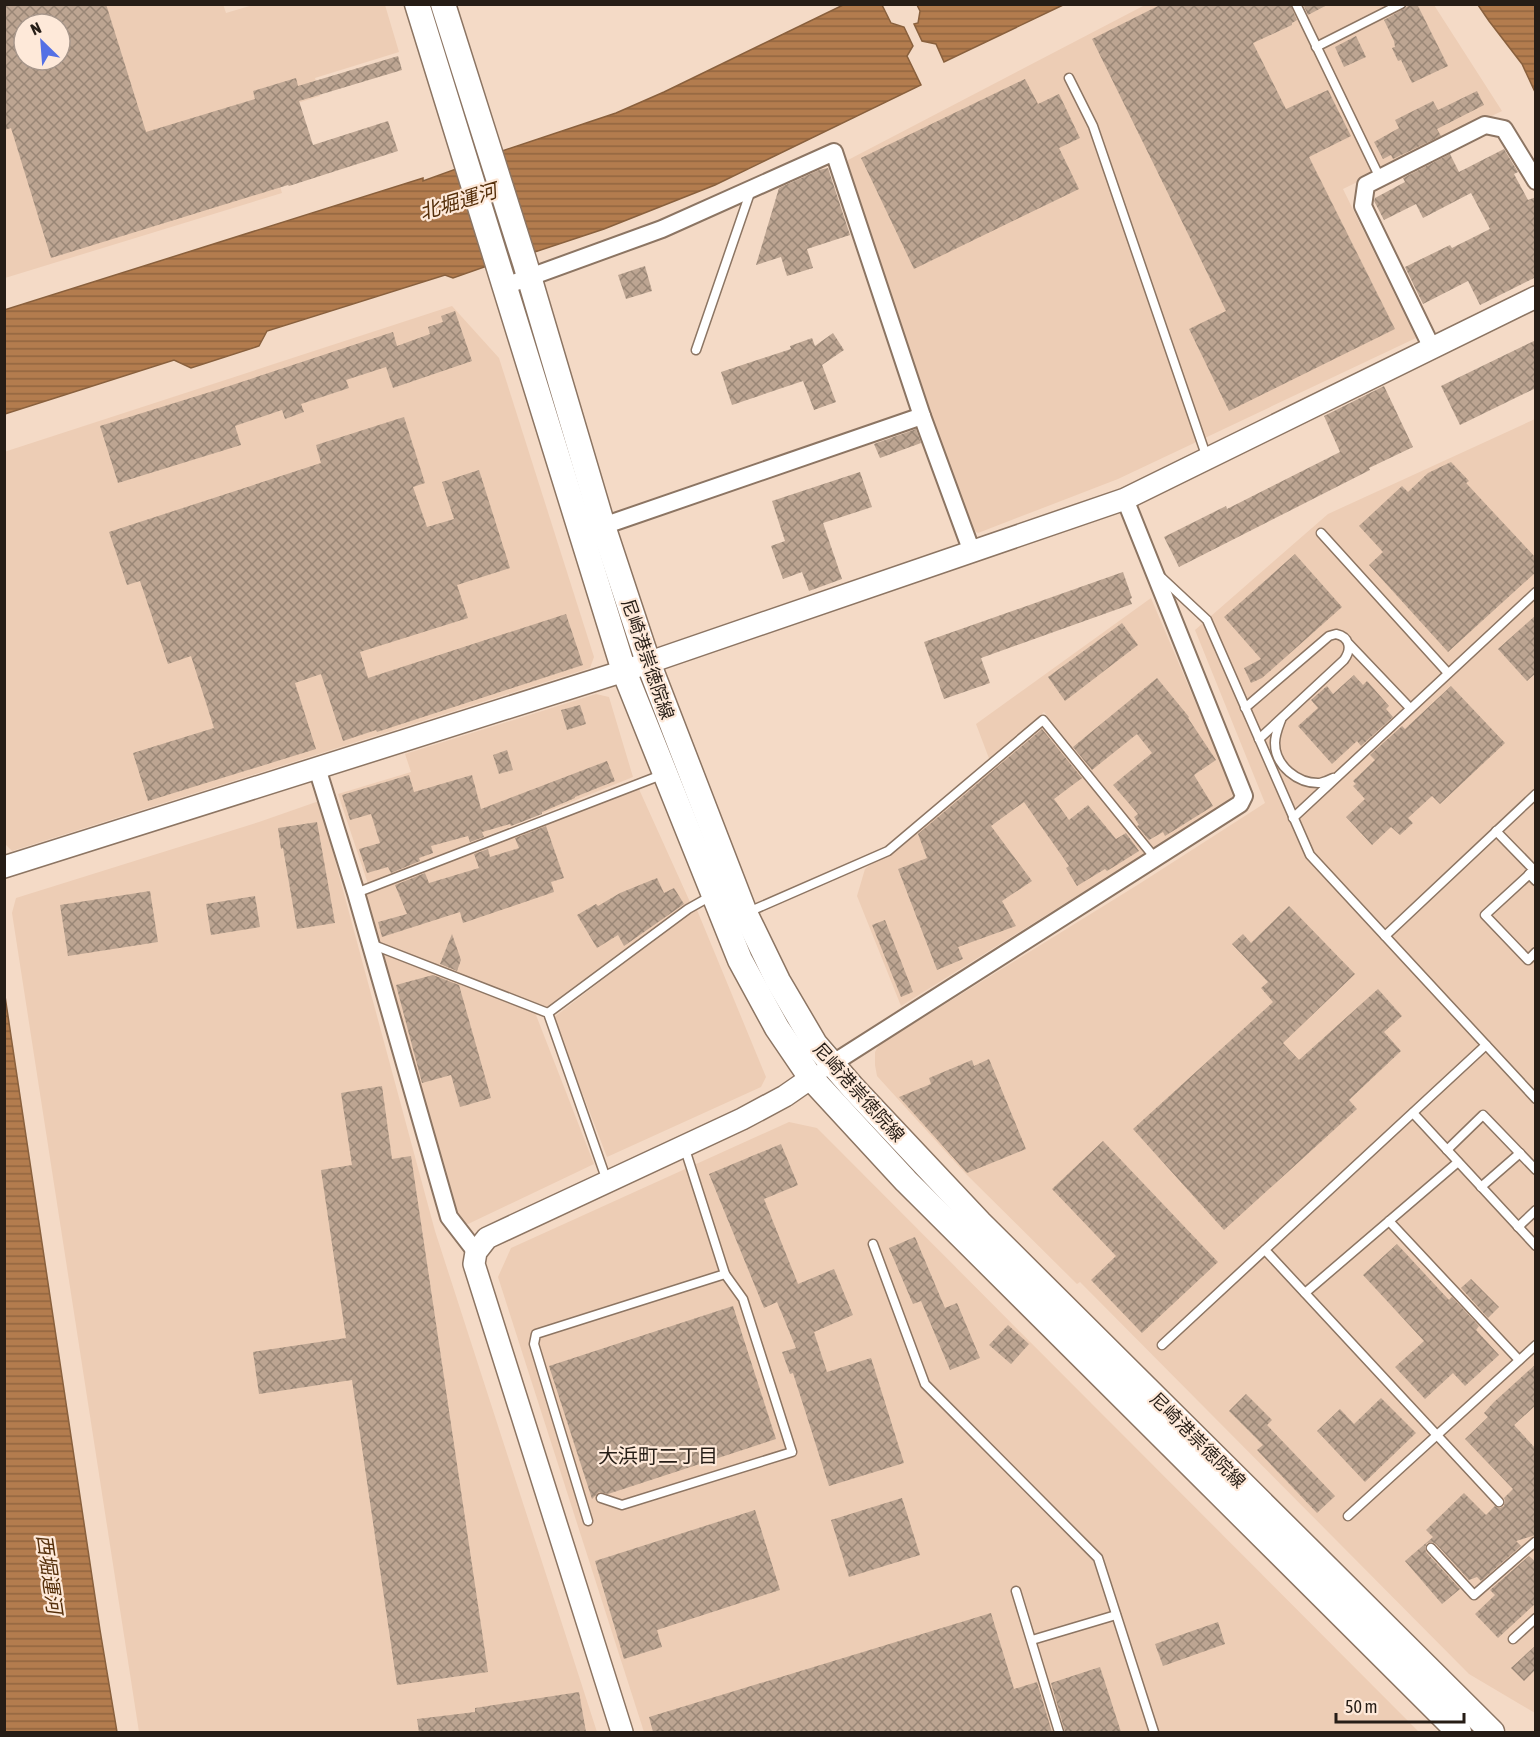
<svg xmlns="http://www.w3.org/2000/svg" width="1540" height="1737" font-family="'Asap Condensed','Noto Sans JP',sans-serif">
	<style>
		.built { fill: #edcdb5; fill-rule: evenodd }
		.water { fill: url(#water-rules); stroke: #89603d; stroke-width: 1.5 }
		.building { fill: url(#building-cross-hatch); fill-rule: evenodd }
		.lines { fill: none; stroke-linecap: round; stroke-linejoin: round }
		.service-casing { stroke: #8c7563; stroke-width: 11 }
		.minor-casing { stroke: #8c7563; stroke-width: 20 }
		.tertiary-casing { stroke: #8c7563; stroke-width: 24 }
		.secondary-casing { stroke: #8c7563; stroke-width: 27 }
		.service { stroke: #fff; stroke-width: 8 }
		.minor { stroke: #fff; stroke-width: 16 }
		.tertiary { stroke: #fff; stroke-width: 21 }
		.secondary { stroke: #fff; stroke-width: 24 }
		.labels { text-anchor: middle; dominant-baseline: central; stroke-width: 4.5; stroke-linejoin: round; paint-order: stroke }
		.street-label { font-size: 18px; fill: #261d16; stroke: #fee9d9 }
		.water-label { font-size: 20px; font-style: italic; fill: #552f0a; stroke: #fee9d9 }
		.neighbourhood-label { font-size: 20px; fill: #261d16; stroke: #fee9d9 }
	</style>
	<defs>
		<pattern id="water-rules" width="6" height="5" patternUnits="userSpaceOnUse" patternTransform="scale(1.5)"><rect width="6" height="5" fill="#b37c4e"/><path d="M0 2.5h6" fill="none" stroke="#916540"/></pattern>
		<pattern id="building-cross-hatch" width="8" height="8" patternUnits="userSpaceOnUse" patternTransform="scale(1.5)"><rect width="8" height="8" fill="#bda592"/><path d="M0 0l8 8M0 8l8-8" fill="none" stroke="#998676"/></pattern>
	</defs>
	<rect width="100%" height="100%" fill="#f4dac6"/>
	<!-- built -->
	<g class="built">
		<path d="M223,4l3,9 27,-8h132l14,47 -84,26 5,18 -61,19 23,78 -277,85 -1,-273zM24,24h36v36h-36z"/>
		<polygon points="1145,5 1434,5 1502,111 1343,189 1416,338 1118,479 978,533 969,528 845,172 848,160"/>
		<polygon points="452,306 499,358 594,657 590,668 12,851 6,845 4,838 4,452"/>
		<polygon points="1535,419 1535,1713 1469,1674 1080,1282 1077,1284 966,1174 877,1076 875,1065 875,1052 879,1045 1139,884 1265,803 1195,630 1328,514"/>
		<polygon points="1151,598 1234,793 1227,803 1154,848 1044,712 990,761 976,724"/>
		<polygon points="596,694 609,697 633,777 368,884 338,794 411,772 405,754"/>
		<polygon points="1042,726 1135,838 1144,854 901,1006 857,896 865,869"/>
		<polygon points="638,787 690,902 536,1015 594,1164 468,1224 457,1222 366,895"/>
		<polygon points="319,801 435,1231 597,1732 139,1732 12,913 16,898 259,822"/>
		<polygon points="697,910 766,1077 761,1087 607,1157 553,1018 690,912"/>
		<polygon points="789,1122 817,1128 1419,1732 644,1732 498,1277 511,1248"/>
	</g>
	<!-- water -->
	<g class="water">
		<polygon points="843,5 882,5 891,23 904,27 913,46 907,56 921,85 715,185 604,229 529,254 527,252 453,278 445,275 267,331 259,346 191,368 174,360 5,414 4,310 423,178 423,181 495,155 496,153 616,113 664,92"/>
		<polygon points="917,5 1063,5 944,62 936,44 922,41 914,24 918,23 920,11"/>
		<polygon points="1478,5 1535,5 1535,92 1522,64 1489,21"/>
		<polygon points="5,996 100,1630 117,1732 5,1732"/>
	</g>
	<!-- building -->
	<g class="building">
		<path d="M4,4h102l40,128 109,-33 -2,-8 43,-13 2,8 100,-30 4,14 -103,31 14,44 75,-24 10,30 -109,35 -1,-1 -237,73 -40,-130 -7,2zM24,24h36v36h-36z"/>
		<polygon points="1162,4 1290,4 1297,20 1292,23 1292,25 1253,43 1286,109 1328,90 1351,136 1309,157 1395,329 1229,411 1189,329 1226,311 1092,39"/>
		<polygon points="1303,4 1329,4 1308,15"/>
		<polygon points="1412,4 1417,4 1448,66 1412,83 1401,60 1398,61 1392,48 1395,47 1394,41 1384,20"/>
		<polygon points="1356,36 1366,57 1344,67 1335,47"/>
		<polygon points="1025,79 1038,104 1059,94 1080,138 1059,148 1079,189 914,269 861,158"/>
		<polygon points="1477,91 1484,105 1437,129 1441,136 1393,159 1391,155 1383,159 1374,142 1399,128 1395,120 1433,101 1438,110"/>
		<polygon points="1504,149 1518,172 1514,174 1528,200 1536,197 1536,277 1480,305 1468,281 1423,304 1405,267 1450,245 1452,248 1490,229 1471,193 1423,218 1416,204 1384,220 1374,201 1375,198 1405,182 1403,178 1450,154 1459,172"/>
		<polygon points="828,168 850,235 807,249 813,268 787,276 781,257 756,265 779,188 819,170"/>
		<polygon points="645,266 652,291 626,299 618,275"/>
		<polygon points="455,311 472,361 393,388 386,367 346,380 349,388 301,404 304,412 285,419 282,410 235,426 241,445 118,483 100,426 223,388 393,332 397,346 430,334 428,327 443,322 441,316"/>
		<polygon points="833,333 844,350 822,365 836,402 814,410 803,381 732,405 721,372 791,349 790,346 812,338 815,346"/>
		<polygon points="1536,340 1536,388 1460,425 1441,386"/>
		<polygon points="1384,386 1413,447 1369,468 1370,470 1179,567 1164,537 1226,506 1227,509 1340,452 1324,416"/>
		<polygon points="404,417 425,483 413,487 427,527 454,519 442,482 479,470 510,568 457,585 468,618 360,652 368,678 566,614 583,665 377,732 376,730 343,741 321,674 295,683 316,749 148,801 133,753 214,728 191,656 168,664 140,581 127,585 109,532 321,463 316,445"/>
		<polygon points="916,429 921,443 880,458 874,444"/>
		<polygon points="1451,462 1469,481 1466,483 1536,558 1536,572 1448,652 1369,565 1383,552 1359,526 1402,486 1408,492 1428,473"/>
		<polygon points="860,472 872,507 823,523 842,579 809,591 802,572 783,579 771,546 785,541 772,501"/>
		<polygon points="1295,554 1342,607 1262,678 1251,683 1244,668 1261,659 1224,617"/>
		<polygon points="1123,572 1132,598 1130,599 1132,604 981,658 990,683 944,699 924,642"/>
		<polygon points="1536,615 1536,673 1527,681 1498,649"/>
		<polygon points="1122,623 1138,645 1065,701 1048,677"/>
		<polygon points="1354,675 1363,685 1367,681 1389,706 1386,709 1393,717 1361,746 1357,741 1332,764 1298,726 1318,708 1311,700 1327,686 1333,694"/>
		<polygon points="1157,678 1189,717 1188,718 1216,760 1194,775 1213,806 1165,836 1163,832 1149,840 1137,826 1139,825 1134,817 1138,814 1113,785 1152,753 1137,734 1092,770 1073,747"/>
		<polygon points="1451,686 1505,743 1440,804 1432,796 1408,818 1413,823 1400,835 1391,827 1372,845 1346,817 1365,799 1353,786 1356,784 1353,781 1375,760 1370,755 1402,726 1405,729"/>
		<polygon points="580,705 586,724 567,730 561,710"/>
		<polygon points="1042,729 1082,778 1054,799 1069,820 1088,805 1116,839 1126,833 1139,851 1107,871 1105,869 1077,886 1066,868 1069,866 1024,802 991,826 1032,881 1002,901 1016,926 958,947 963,959 937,970 898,869 927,858 918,834"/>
		<polygon points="507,750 513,770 499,774 493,755"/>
		<polygon points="607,761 615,781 575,797 575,798 542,812 542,814 511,826 510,824 482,832 484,837 470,842 468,836 431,846 433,853 419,858 420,861 391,873 388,867 367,873 359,849 380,843 371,814 350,820 342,795 409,775 414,792 472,775 481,809"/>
		<polygon points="317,822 335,923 297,929 283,848 281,849 278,828"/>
		<polygon points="546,826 564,878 551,882 554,892 463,923 460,912 382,937 378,922 407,914 395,885 425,873 429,883 479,868 474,854 488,849 490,857 519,848 515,838"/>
		<polygon points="657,878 664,893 674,888 684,904 624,946 618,935 597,948 577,915 596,904 598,906 620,893"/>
		<polygon points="150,891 158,942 68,956 60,905"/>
		<polygon points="255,896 260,927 211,935 206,904"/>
		<polygon points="1289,906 1355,974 1283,1043 1299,1060 1378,989 1402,1016 1384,1032 1401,1051 1349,1100 1357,1109 1224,1230 1133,1129 1273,1002 1261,988 1268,982 1232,944 1243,934 1251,943"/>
		<polygon points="885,920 913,992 901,997 872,925"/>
		<polygon points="452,934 461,960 457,971 440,964"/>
		<polygon points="433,975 459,985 491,1098 460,1107 451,1075 422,1083 396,985"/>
		<polygon points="989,1059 1026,1149 967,1173 899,1097 931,1084 929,1078 972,1060 974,1066"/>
		<polygon points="382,1086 392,1159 411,1156 488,1672 397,1685 352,1380 259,1394 253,1352 346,1338 321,1170 352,1165 341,1093"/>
		<polygon points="1103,1141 1218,1262 1142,1333 1091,1280 1116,1256 1052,1189"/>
		<polygon points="781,1144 798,1185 764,1199 798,1284 834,1269 853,1315 814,1332 827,1372 871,1358 904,1463 829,1486 793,1373 790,1374 782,1352 796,1348 777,1302 764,1308 709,1174"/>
		<polygon points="915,1237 945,1308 957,1303 980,1358 950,1370 921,1301 913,1304 889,1248"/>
		<polygon points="1397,1244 1449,1300 1452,1297 1479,1326 1476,1330 1499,1355 1465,1386 1453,1373 1425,1399 1395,1367 1424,1341 1363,1275"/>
		<polygon points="1471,1279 1499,1307 1488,1318 1461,1288"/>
		<polygon points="733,1306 776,1439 608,1494 599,1492 592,1499 549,1366"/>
		<polygon points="1008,1325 1029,1344 1011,1364 989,1345"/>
		<polygon points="1536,1364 1536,1405 1514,1425 1536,1449 1536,1535 1516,1541 1521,1546 1481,1581 1477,1577 1469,1580 1436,1544 1432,1542 1427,1543 1425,1547 1426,1552 1460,1589 1442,1604 1405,1561 1433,1537 1426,1530 1464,1493 1486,1515 1495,1506 1500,1508 1504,1506 1505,1501 1504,1498 1513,1489 1465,1439 1488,1417 1484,1413 1494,1402"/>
		<polygon points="1246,1394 1272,1420 1267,1425 1335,1496 1317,1513 1257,1450 1263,1445 1229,1411"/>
		<polygon points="1381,1398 1416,1433 1365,1482 1317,1431 1340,1409 1354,1424"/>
		<polygon points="902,1498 920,1555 849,1577 831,1520"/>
		<polygon points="755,1510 780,1590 657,1630 662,1647 624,1659 595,1561"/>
		<polygon points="1529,1556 1536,1562 1536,1603 1498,1638 1475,1614 1495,1595 1490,1590"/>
		<polygon points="991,1613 1014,1689 1037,1682 1052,1732 653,1732 649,1717"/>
		<polygon points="1218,1622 1225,1644 1163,1666 1155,1644"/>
		<polygon points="1536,1645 1536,1669 1524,1681 1511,1668"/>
		<polygon points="1100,1667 1121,1732 1065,1732 1051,1683"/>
		<polygon points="579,1692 586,1732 419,1732 417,1719 475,1712 475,1708"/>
	</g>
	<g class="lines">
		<!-- service casing -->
		<g class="service-casing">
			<g id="service">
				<polyline points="1296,4 1380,178"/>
				<polyline points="1316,47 1401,4"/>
				<polyline points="1069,78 1093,126 1207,458"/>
				<polyline points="696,350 751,190"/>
				<polyline points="1321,533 1448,673"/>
				<polyline points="1162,578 1207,620 1310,855 1536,1099"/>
				<polyline points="1349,644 1410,708"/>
				<path d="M1245,708l84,-72 7,-2c14,3 16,15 8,26l-85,79"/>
				<path d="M1281,720c-3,8 -6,15 -6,23 0,23 23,41 45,40 4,-1 9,-3 13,-5"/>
				<polyline points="1293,818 1536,592"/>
				<polyline points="1496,831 1534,870 1485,915 1528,960 1536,952"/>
				<polyline points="1529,874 1536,881"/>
				<polyline points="356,893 664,774"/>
				<polyline points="746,913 888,851 1043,720 1155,858"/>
				<polyline points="1385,936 1536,794"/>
				<polyline points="371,944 548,1013 607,1181"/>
				<polyline points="548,1013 688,909 711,896"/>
				<polyline points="1413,1113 1536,1246"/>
				<polyline points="1447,1150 1483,1115 1536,1170"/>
				<polyline points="1481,1187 1520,1153"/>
				<polyline points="1389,1221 1519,1360"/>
				<polyline points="1518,1227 1536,1210"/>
				<polyline points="873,1244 925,1384 1098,1558 1154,1732"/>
				<polyline points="1265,1250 1499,1502"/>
				<polyline points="1305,1293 1458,1162"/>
				<polyline points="1162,1345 1486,1045"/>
				<polyline points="601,1498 622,1505 792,1452 743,1299 725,1274 684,1146"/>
				<polyline points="1348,1516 1536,1345"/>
				<polyline points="588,1521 534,1344 536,1334 725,1274"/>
				<polyline points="1431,1548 1474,1595 1535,1542"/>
				<polyline points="1016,1591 1059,1732"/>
				<polyline points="1513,1639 1536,1618"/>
				<polyline points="1032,1640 1116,1615"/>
			</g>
		</g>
		<!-- minor casing -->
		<g class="minor-casing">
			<g id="minor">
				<polyline points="505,286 662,229 834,152 922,416 972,552"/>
				<polyline points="1432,348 1363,206 1366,185 1485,125 1504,129 1536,181"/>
				<polyline points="603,526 922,416"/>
				<polyline points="317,768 356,893 449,1217 476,1252"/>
				<polyline points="824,1069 1240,804 1244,796 1125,499"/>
			</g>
		</g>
		<!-- tertiary casing -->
		<g class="tertiary-casing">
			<g id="tertiary">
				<polyline points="4,867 624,671 1125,499 1536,297"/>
				<polyline points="622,1732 474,1264 476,1252 487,1238 742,1119 785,1096 811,1078"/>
			</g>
		</g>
		<!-- secondary casing -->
		<g class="secondary-casing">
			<g id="secondary">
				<polyline points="417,4 624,671 740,960 777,1028 811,1078 906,1181 1459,1732"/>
				<polyline points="443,4 525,263 603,526 648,662 745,913 778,981 815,1044 853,1088 980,1223 1492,1732"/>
			</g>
		</g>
		<!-- service -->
		<use href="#service" class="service"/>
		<!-- minor -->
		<use href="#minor" class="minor"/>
		<!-- tertiary -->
		<use href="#tertiary" class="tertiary"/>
		<!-- secondary -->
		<use href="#secondary" class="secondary"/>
	</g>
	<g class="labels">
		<!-- street labels -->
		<g class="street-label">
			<text transform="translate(648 659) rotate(71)">尼崎港崇徳院線</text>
			<text transform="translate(859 1092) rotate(48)">尼崎港崇徳院線</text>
			<text transform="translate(1198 1440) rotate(45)">尼崎港崇徳院線</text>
		</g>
		<!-- water labels -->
		<g class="water-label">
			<text transform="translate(458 201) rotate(-17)">北堀運河</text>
			<text transform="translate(50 1574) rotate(82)">西堀運河</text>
		</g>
		<!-- neighbourhood labels -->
		<g class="neighbourhood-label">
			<text x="658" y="1455">大浜町二丁目</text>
		</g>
	</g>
	<!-- border -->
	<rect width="1540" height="1737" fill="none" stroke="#261d16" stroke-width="12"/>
	<!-- north arrow -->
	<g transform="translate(42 42) rotate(335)"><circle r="28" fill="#fee9d9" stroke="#a8978b" stroke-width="1.5"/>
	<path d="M0-4.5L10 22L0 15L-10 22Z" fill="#5470e5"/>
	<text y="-9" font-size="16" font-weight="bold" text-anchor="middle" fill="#261d16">N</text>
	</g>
	<!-- scale -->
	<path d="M1336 1713v9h128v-9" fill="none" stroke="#261d16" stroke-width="3"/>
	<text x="1345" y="1713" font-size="18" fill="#261d16" stroke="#fee9d9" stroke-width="4.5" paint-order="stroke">50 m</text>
</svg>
